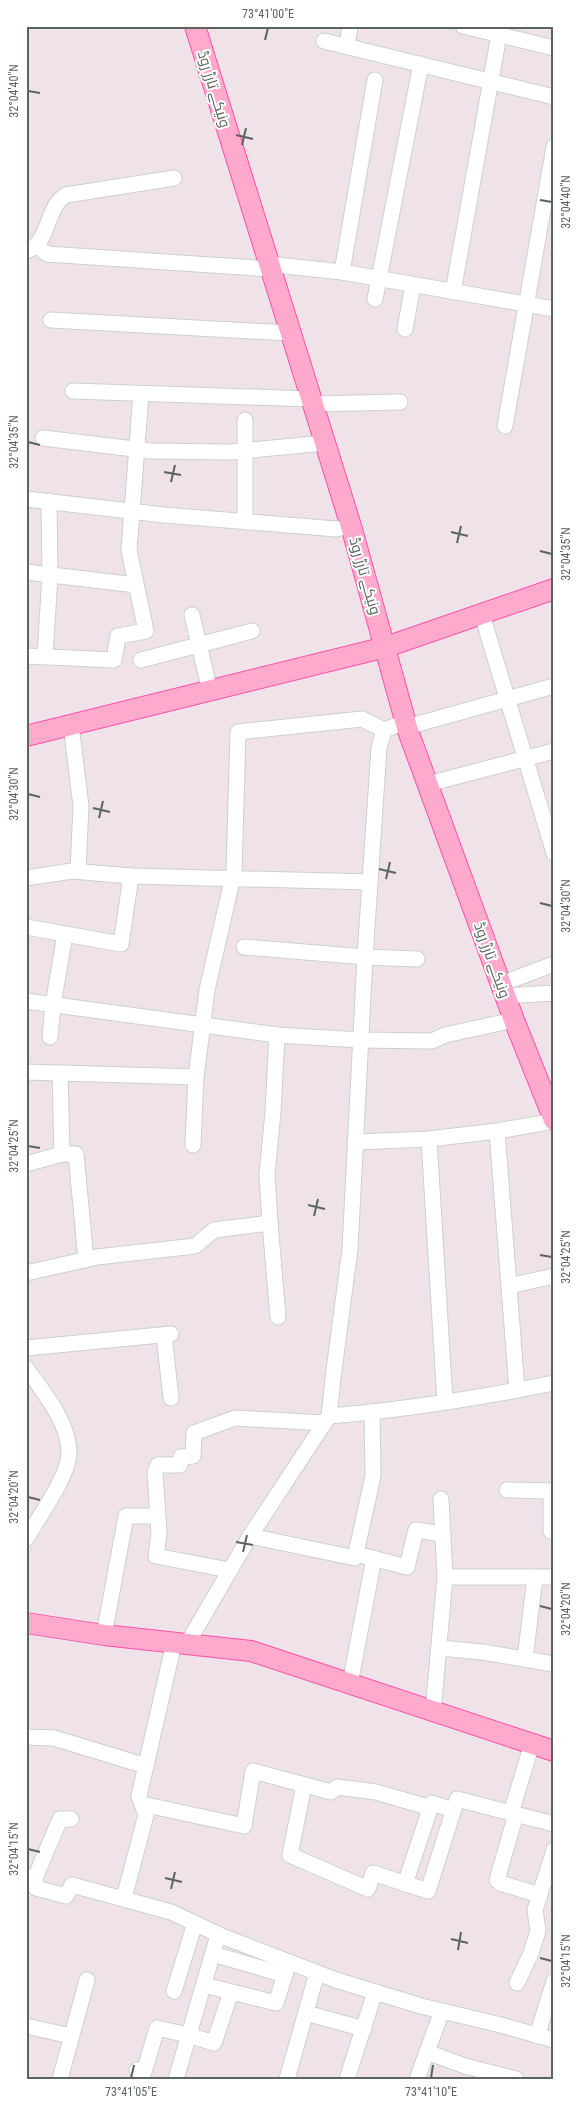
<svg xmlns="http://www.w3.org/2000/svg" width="580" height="2105" font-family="'Roboto Condensed',Cairo,sans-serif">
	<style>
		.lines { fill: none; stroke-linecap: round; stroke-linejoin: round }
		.minor-casing { stroke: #cad2cd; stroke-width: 17 }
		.major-casing { stroke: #fc50ad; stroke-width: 22 }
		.minor { stroke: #fff; stroke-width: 15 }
		.major { stroke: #ffa9cd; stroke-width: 20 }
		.ticks { fill: none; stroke: #5b655e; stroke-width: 2 }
		.labels { text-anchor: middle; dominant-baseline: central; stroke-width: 4; stroke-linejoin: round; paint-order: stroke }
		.street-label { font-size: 15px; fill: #5b655e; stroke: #fff }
		.neatline { fill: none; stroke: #5b655e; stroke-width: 2 }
		.ticks-label { font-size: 12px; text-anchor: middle; fill: #5b655e }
	</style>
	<rect width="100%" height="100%" fill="#efe3e9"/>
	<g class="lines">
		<!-- minor casing -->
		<g class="minor-casing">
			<g id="minor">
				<polyline points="463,26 554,48"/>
				<polyline points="324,41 554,97"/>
				<polyline points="347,46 350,26"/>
				<polyline points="36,245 47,254 270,269"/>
				<path d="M26,251c25,-8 19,-44 40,-56l108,-17"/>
				<polyline points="268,264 342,272 554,309"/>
				<polyline points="342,272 375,80"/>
				<polyline points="453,292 499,35"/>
				<polyline points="375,299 421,64"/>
				<polyline points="51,320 290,333"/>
				<polyline points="405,329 413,285"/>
				<polyline points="73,391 311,399"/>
				<polyline points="312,404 400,402"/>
				<polyline points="245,420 245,522"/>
				<polyline points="505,426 554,147"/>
				<polyline points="43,438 151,451 231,452 324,443"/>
				<polyline points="26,499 164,515 336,529 351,526"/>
				<polyline points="26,572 136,585"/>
				<polyline points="192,615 210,691"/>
				<polyline points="482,615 554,853"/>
				<polyline points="26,656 114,660 118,636 146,631 129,550 141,394"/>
				<polyline points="45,656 50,575 49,501"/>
				<polyline points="141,660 252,631"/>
				<polyline points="71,725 81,806 78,871"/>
				<polyline points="407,727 554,686"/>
				<polyline points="428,784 554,751"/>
				<polyline points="26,878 72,871 131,876 370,882"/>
				<polyline points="26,927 121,944 131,876"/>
				<polyline points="244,947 365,957 417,959"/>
				<polyline points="501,984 554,964"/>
				<polyline points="505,996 554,993"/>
				<polyline points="26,1001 277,1035 361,1040 432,1041 445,1035 514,1020"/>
				<polyline points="277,1035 273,1112 267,1174 270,1223 278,1317"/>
				<polyline points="50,1037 53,1005 65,934"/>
				<polyline points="26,1072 196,1077"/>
				<polyline points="60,1073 62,1154"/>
				<polyline points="497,1131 517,1390"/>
				<polyline points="429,1139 445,1402"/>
				<polyline points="355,1142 429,1139 497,1131 554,1121"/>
				<polyline points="193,1145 196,1077 207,990 234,872 238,732 362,719 384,730"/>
				<polyline points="26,1164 62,1154 76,1154 86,1260"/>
				<polyline points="26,1273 97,1257 195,1246 214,1230 270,1223"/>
				<polyline points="509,1286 554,1276"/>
				<polyline points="164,1335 171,1398"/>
				<polyline points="26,1348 171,1334"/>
				<path d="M26,1368c17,23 49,62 42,93 -6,24 -29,56 -42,78"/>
				<path d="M329,1416c76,-6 150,-18 225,-33"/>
				<polyline points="507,1490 554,1491"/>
				<polyline points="551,1491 551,1531"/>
				<polyline points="250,1536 355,1558 373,1476 372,1412"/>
				<polyline points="364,1556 407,1567 416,1530 443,1534"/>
				<polyline points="229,1570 156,1556 159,1533 155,1472 158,1465 180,1465 181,1457 193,1456 194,1433 235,1418 325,1423"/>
				<polyline points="445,1577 554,1577"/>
				<polyline points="104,1635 126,1516 158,1516"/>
				<polyline points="187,1644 250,1536 329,1416 333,1378 350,1249 365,957 379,748 384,730 406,722"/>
				<polyline points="440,1648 482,1652 554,1664"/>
				<polyline points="525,1659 535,1577"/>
				<polyline points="350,1684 374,1558"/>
				<polyline points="433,1712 445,1577 441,1499"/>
				<polyline points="26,1737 54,1738 146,1766"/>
				<polyline points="304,1785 290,1855 368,1889 373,1873 428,1891 457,1799 554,1824"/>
				<polyline points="142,1804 244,1826 253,1771 331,1792 337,1787 376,1792 431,1808"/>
				<polyline points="511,1813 532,1744"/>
				<polyline points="516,1814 497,1880 500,1883 539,1895"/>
				<polyline points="26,1876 35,1878 36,1888 66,1896 72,1885 171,1912 224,1937 336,1980 421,2006 501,2025 554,2040"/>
				<polyline points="35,1878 60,1819 71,1819"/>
				<polyline points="405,1884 432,1803 453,1810"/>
				<polyline points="124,1898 146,1815 139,1796 174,1643"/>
				<polyline points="213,1954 285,1975"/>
				<polyline points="517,1983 531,1953 538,1931 535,1910 554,1850"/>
				<polyline points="204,1985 276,2003 289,1962"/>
				<polyline points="174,1991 195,1923"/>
				<polyline points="306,2013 364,2029"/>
				<polyline points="26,2026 71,2036"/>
				<polyline points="537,2036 554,1981"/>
				<polyline points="427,2052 465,2066 516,2079"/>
				<polyline points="137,2070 144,2072 157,2028 188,2035 214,2043 231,1992"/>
				<polyline points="60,2079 87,1980"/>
				<polyline points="176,2079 218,1935"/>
				<polyline points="287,2079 317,1973"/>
				<polyline points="347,2079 375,1992"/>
				<polyline points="417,2079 442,2011"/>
			</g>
		</g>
		<!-- major casing -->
		<g class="major-casing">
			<g id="major">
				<polyline points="195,26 351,526 408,731 514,1020 554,1120"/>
				<polyline points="26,736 386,647 554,589"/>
				<polyline points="26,1623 104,1635 251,1651 554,1751"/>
			</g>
		</g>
		<!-- minor -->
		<use href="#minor" class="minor"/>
		<!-- major -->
		<use href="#major" class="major"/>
	</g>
	<!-- ticks -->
	<path class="ticks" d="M265,40l3,-12M28,91l12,2M236,135l17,4M242,145l4,-17M540,200l12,2M28,442l12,3M164,472l17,3M171,482l4,-17M451,532l17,4M457,543l4,-17M540,551l12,3M28,794l12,3M93,808l17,4M99,818l4,-17M379,869l17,4M386,879l4,-17M540,903l12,3M28,1146l12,2M308,1205l17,4M314,1216l4,-17M540,1255l12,2M28,1497l12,3M236,1542l17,3M243,1552l4,-17M540,1606l12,3M28,1849l12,3M165,1878l17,4M171,1889l4,-17M451,1939l17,4M458,1950l3,-18M540,1958l12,3M131,2078l3,-13M431,2078l2,-13"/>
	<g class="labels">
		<!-- street labels -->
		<g class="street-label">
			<text transform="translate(214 89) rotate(73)">ونیکے تارڑ روڈ</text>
			<text transform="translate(365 576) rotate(74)">ونیکے تارڑ روڈ</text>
			<text transform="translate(492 960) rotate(70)">ونیکے تارڑ روڈ</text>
		</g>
	</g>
	<!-- border -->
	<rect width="580" height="2105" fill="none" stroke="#ffffff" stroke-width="55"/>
	<rect x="28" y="28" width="524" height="2050" class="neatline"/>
	<g class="ticks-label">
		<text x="268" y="18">73°41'00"E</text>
		<text transform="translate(14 91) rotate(-90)" y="4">32°04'40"N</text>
		<text transform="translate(566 202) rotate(-90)" y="4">32°04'40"N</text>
		<text transform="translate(14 442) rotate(-90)" y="4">32°04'35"N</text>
		<text transform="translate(566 554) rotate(-90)" y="4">32°04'35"N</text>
		<text transform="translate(14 794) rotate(-90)" y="4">32°04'30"N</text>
		<text transform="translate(566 906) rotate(-90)" y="4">32°04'30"N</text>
		<text transform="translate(14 1146) rotate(-90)" y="4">32°04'25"N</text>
		<text transform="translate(566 1257) rotate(-90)" y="4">32°04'25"N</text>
		<text transform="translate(14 1497) rotate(-90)" y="4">32°04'20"N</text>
		<text transform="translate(566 1609) rotate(-90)" y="4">32°04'20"N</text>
		<text transform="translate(14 1849) rotate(-90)" y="4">32°04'15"N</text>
		<text transform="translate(566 1961) rotate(-90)" y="4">32°04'15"N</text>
		<text x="131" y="2096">73°41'05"E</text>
		<text x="431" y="2096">73°41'10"E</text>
	</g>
</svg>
